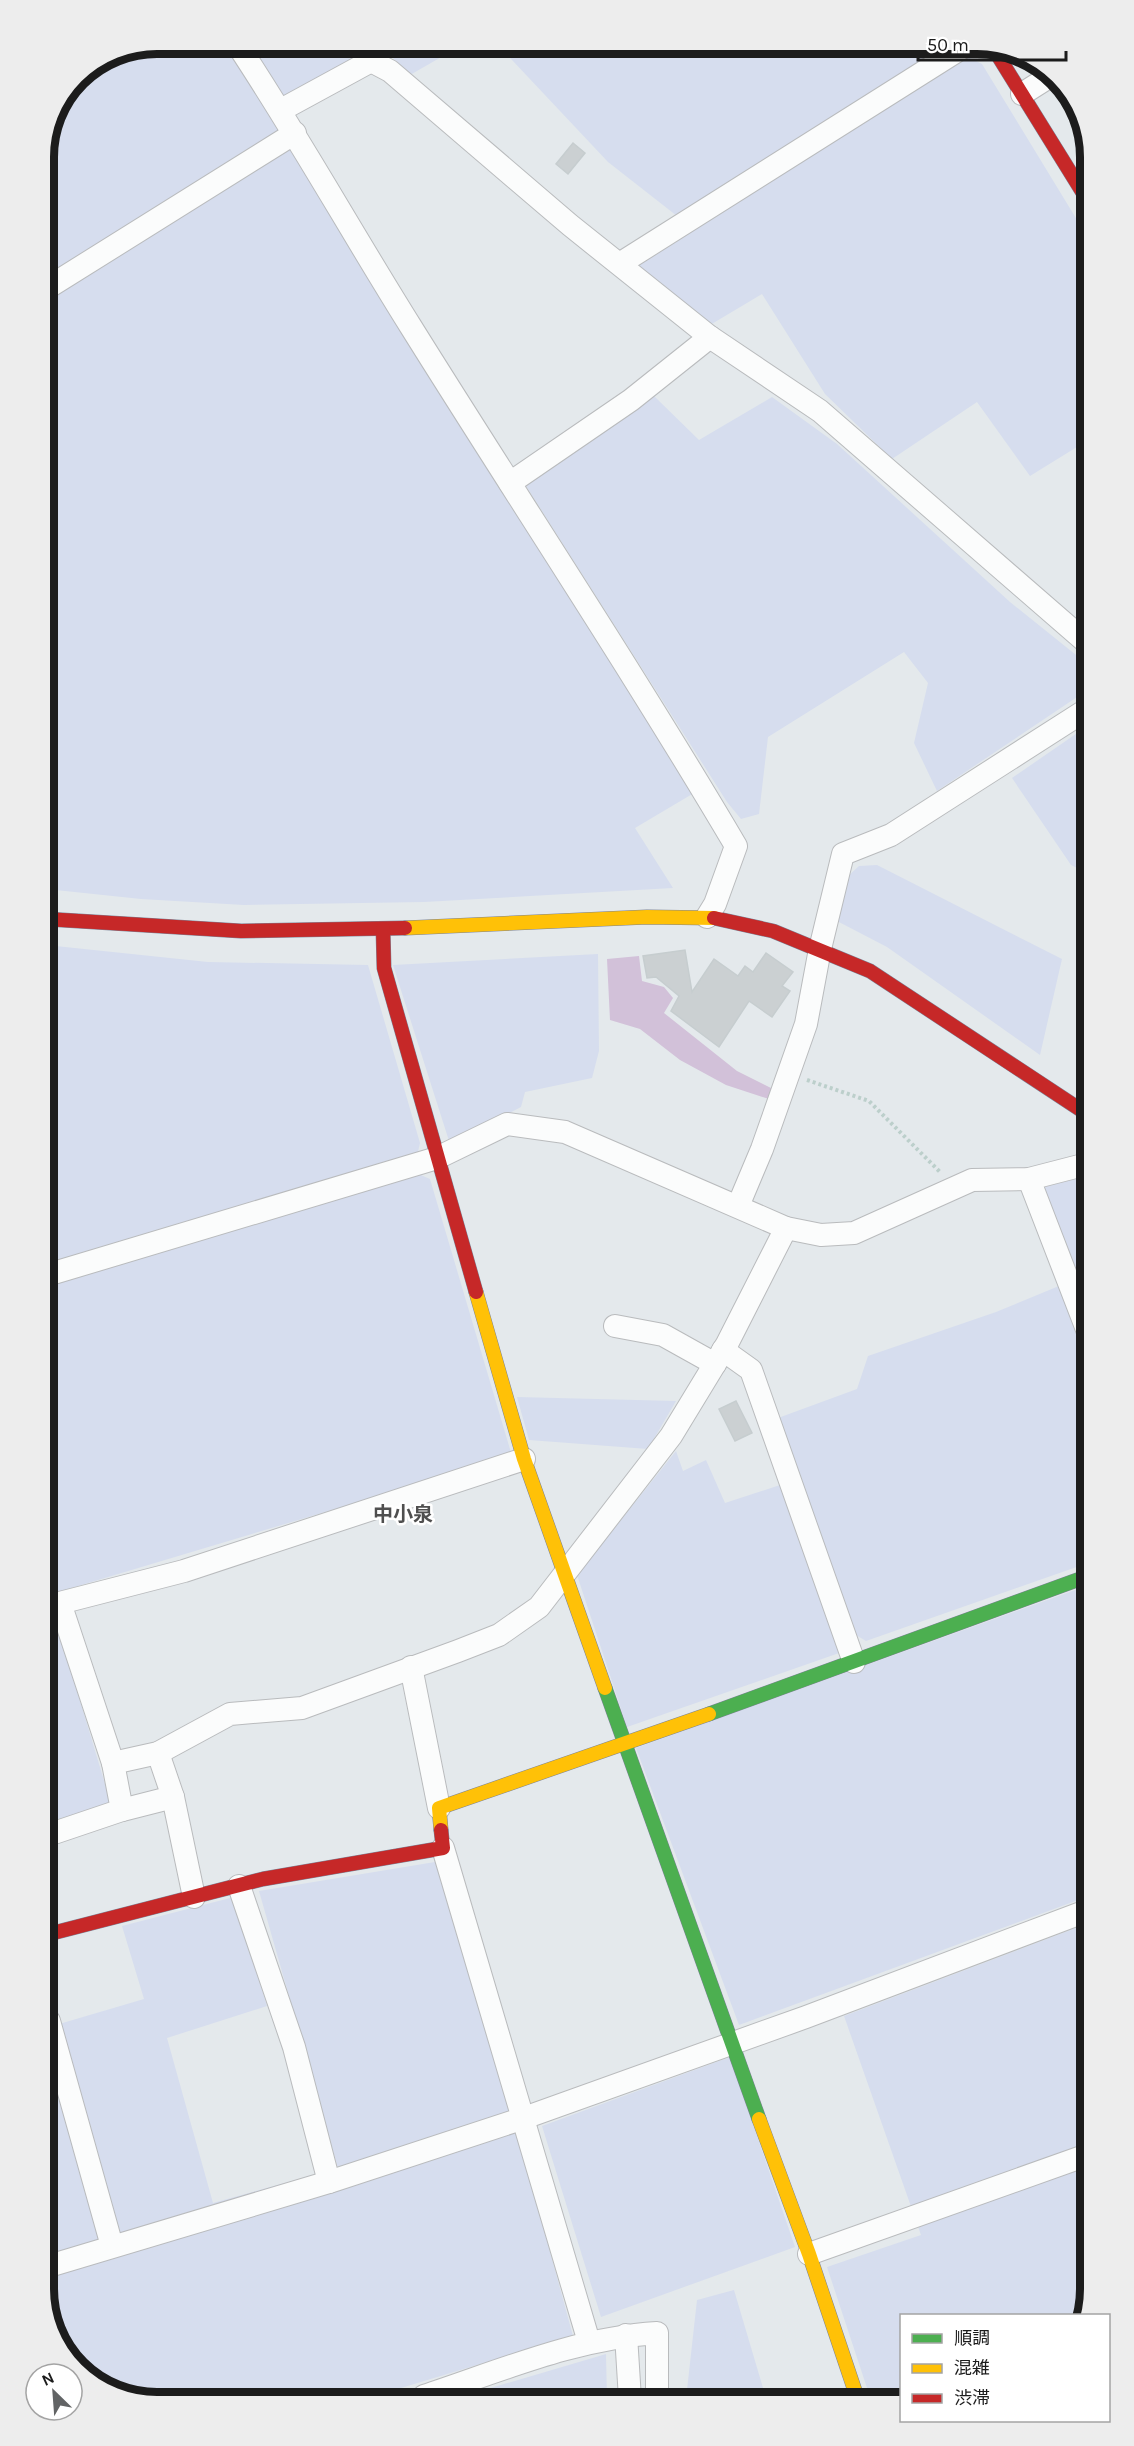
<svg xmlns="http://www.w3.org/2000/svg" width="1134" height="2446" font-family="Karla,'Noto Sans JP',sans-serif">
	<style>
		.farmland { fill: #d6ddee }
		.cemetery { fill: #d2c1d9 }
		.building { fill: #cbd0d2; stroke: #c6cdcf; stroke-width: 1.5 }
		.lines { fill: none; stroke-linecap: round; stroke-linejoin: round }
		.street-casing { stroke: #b9bbbd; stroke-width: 24 }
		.fast-casing { stroke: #7c8396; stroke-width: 15 }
		.slow-casing { stroke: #7c8396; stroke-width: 15 }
		.jam-casing { stroke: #7c8396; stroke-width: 15 }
		.path { stroke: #bccfcb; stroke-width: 4; stroke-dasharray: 3 3; stroke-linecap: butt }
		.street { stroke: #fbfcfc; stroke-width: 22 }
		.fast { stroke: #4caf50; stroke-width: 14 }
		.slow { stroke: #ffc107; stroke-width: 14 }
		.jam { stroke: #c62828; stroke-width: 14 }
		.labels { text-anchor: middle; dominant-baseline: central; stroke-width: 5; stroke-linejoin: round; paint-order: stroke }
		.neighbourhood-label { font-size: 20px; font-weight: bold; fill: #4f4f4f; stroke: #fff }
		.rim { fill: none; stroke: #1c1c1c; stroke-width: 8 }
	</style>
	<rect width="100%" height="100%" fill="#e4e9ec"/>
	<!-- farmland -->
	<g class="farmland">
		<polygon points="157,44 226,44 281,131 44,279 44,150 77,76 114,52"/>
		<polygon points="249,44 464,44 410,75 389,54 359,56 284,100"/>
		<polygon points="497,44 951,44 677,216 608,162"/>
		<polygon points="968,57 982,64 1085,233 1085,442 1030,476 977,402 892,459 825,394 762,294 710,325 638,266"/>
		<polygon points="290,147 694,793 635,828 673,888 424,902 244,905 141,899 46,889 44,301"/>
		<polygon points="654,396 699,440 772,397 837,444 1010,602 1086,663 1086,691 937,791 914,743 928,683 904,652 768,737 759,814 741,819 727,802 526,486"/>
		<polygon points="1086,727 1087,873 1071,865 1012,778"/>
		<polygon points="877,865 1062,959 1040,1055 887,947 837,921 846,878 859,866"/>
		<polygon points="46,945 208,962 368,965 420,1143 417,1156 47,1265"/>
		<polygon points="598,954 599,1051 592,1078 525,1092 521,1107 450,1144 393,965"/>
		<polygon points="416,1173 430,1179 512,1456 48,1595 47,1284"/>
		<polygon points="1087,1176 1088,1310 1041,1188"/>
		<polygon points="1059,1286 1088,1366 1088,1563 866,1641 856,1635 778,1418 857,1389 868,1356 996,1312"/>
		<polygon points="517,1397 676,1401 648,1449 529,1440"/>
		<polygon points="676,1451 683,1471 706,1460 725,1503 780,1485 842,1652 627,1727 577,1575"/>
		<polygon points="1089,1585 1089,1896 739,2025 636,1748"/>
		<polygon points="55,1617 111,1804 48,1822 48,1619"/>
		<polygon points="435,1862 497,2057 573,2336 358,2401 149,2402 87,2379 50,2326 49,2027 144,1999 122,1926 234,1897 267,2006 167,2038 213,2203 338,2168 259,1891"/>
		<polygon points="1089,1923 1090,2290 1083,2315 902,2316 901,2397 870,2397 827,2267 921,2235 844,2016"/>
		<polygon points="730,2057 795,2247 601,2317 542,2126"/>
		<polygon points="734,2290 766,2398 686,2399 697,2300"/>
		<polygon points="606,2354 607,2399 450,2400"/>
	</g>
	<!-- cemetery -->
	<polygon class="cemetery" points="639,956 642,981 664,987 673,998 664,1013 737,1071 773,1089 772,1100 726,1085 680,1060 640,1029 610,1020 607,959"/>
	<!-- building -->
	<g class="building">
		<polygon points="573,143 585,153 568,174 556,164"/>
		<polygon points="685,950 692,992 714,959 738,976 745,966 753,972 766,953 793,972 782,986 790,991 772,1017 749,1001 719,1047 671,1011 679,996 656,977 647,978 643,956"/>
		<polygon points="736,1401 752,1433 735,1441 719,1409"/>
	</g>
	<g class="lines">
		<!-- street casing -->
		<g class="street-casing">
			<g id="street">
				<path d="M237,44c61,92 115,189 174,283 108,173 221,343 325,519l-21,58 -8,13"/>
				<polyline points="1022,94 1052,75"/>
				<polyline points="281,110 371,61 390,71 570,225 710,337 820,411 1086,642"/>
				<polyline points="621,263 968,44"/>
				<polyline points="44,290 295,133"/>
				<polyline points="510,483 631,400 710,337"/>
				<polyline points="1029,1179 1088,1332"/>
				<polyline points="738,1206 762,1149 806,1024 820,949 843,854 891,835 1086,710"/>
				<polyline points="47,1275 437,1158 507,1124 565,1132 786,1228 821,1235 854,1233 972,1180 1029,1179 1087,1164"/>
				<polyline points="615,1326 663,1335 715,1364"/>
				<polyline points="723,1350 751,1370 854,1662"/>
				<polyline points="60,1603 113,1763"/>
				<polyline points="48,1606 184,1571 524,1459"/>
				<polyline points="411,1667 439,1808"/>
				<polyline points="173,1797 194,1897"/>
				<polyline points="122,1810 173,1797 158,1753"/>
				<polyline points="48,1835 122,1810 113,1763 158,1753 230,1714 302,1708 458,1651 499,1635 539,1607 671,1436 727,1344 786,1228"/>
				<polyline points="443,1848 589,2342"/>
				<polyline points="239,1886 294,2047 329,2182"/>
				<polyline points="49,2021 112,2246"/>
				<polyline points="809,2254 1090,2154"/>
				<polyline points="49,2266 329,2182 524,2118 806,2017 1089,1910"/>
				<polyline points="626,2335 630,2399"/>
				<path d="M425,2400l-1,-4c76,-25 152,-58 233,-63v66"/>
			</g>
		</g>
		<!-- fast casing -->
		<g class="fast-casing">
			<g id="fast">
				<polyline points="605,1688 759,2119"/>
				<polyline points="709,1714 1088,1576"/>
			</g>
		</g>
		<!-- slow casing -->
		<g class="slow-casing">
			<g id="slow">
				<polyline points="405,928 647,917 714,918"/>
				<polyline points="476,1292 524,1459 605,1688"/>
				<polyline points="441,1830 439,1808 709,1714"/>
				<polyline points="759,2119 809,2254 857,2397"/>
			</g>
		</g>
		<!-- jam casing -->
		<g class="jam-casing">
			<g id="jam">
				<polyline points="992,46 1085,196"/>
				<polyline points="714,918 773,931 870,971 1087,1114"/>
				<polyline points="46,919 241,931 405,928"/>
				<polyline points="383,929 384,968 476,1292"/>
				<polyline points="49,1934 263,1879 443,1848 441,1830"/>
			</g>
		</g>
		<!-- path -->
		<polyline class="path" points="807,1080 869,1101 940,1172"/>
		<!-- street -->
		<use href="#street" class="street"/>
		<!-- fast -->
		<use href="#fast" class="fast"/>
		<!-- slow -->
		<use href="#slow" class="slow"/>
		<!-- jam -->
		<use href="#jam" class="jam"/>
	</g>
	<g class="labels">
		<!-- neighbourhood labels -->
		<g class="neighbourhood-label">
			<text x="403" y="1514">中小泉</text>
		</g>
	</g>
	<!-- crop -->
	<path d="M0 0H1134V2446H0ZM157 54H977A103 103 0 0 1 1080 157V2289A103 103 0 0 1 977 2392H157A103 103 0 0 1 54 2289V157A103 103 0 0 1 157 54Z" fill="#ededed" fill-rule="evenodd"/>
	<path class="rim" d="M157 54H977A103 103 0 0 1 1080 157V2289A103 103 0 0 1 977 2392H157A103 103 0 0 1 54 2289V157A103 103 0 0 1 157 54Z"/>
	<!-- legend -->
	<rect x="900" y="2314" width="210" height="108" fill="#ffffff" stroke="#a4a4a4" stroke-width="1.5"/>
	<rect x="912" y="2334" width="30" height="9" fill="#4caf50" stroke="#a4a4a4" stroke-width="1.5"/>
	<text x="954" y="2344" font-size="18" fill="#1c1c1c">順調</text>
	<rect x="912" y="2364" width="30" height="9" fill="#ffc107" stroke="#a4a4a4" stroke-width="1.5"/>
	<text x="954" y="2374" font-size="18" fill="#1c1c1c">混雑</text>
	<rect x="912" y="2394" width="30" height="9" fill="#c62828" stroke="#a4a4a4" stroke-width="1.5"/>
	<text x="954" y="2404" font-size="18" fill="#1c1c1c">渋滞</text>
	<!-- north arrow -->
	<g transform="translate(54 2392) rotate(335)"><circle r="28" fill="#ffffff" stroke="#a4a4a4" stroke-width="1.5"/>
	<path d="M0-4.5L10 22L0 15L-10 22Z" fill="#626465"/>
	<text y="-9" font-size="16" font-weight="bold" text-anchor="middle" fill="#1c1c1c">N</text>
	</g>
	<!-- scale -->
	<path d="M918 51v9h148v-9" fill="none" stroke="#1c1c1c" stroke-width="3"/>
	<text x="927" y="51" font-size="18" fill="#1c1c1c" stroke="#ffffff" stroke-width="4.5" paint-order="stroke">50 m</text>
</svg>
